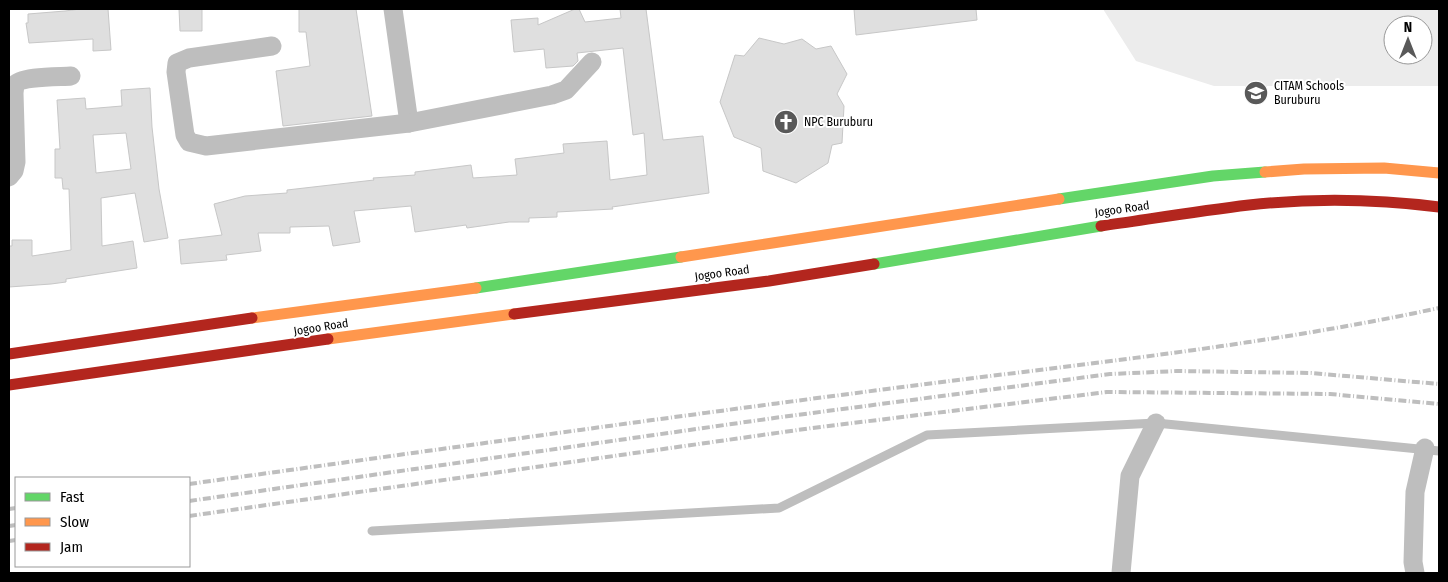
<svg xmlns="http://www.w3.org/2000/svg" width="1448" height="582" font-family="'Fira Sans Condensed',sans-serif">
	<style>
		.green { fill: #ececec; fill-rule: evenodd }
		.building { fill: #dfdfdf; stroke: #c7c7c7; fill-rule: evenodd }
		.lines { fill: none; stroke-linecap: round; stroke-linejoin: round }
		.lane { stroke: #bebebe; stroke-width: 9 }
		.street { stroke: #bebebe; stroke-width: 19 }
		.fast { stroke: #63d668; stroke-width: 11 }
		.slow { stroke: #ff974d; stroke-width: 11 }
		.jam { stroke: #b3261e; stroke-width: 11 }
		.rail { stroke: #bebebe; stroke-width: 4; stroke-dasharray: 8 2.5 1 2.5; stroke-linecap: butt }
		.labels { text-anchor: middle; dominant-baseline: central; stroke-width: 4; stroke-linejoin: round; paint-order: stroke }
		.poi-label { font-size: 12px; fill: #000; stroke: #fff; text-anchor: start }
		.street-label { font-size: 12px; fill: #000; stroke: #fff }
	</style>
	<rect width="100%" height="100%" fill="#fff"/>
	<!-- green -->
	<path class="green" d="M1103,9h336v77h-225l-78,-25zM1393,25h30v30h-30z"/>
	<!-- building -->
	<g class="building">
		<polygon points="80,9 108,9 111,50 93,51 93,39 29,43 26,23 28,23 28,14 65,11"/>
		<polygon points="179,9 202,9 202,31 180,31"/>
		<polygon points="299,9 356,9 372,116 283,126 276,71 310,66 306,32 299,32"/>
		<polygon points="575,9 579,9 585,22 621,18 620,9 646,9 663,140 703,136 709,193 612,207 613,209 557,212 557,217 529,218 529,222 509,222 467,228 466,225 415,232 411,206 354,211 360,242 333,246 329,226 290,227 290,233 258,233 261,251 226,255 227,260 181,264 179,240 222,235 214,204 245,196 287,193 287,190 374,180 373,178 415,175 415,172 471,165 473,178 517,175 515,159 564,153 563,144 607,141 610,180 647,175 644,133 633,135 623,48 577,53 578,61 573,66 546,68 544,49 514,52 511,20 538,18 538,25"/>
		<polygon points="854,9 976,9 977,20 856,35"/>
		<polygon points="759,38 784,44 802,39 816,49 831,46 847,74 837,94 844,106 842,143 832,145 828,163 796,183 763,171 761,148 734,137 720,102 735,55 744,56"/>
		<path d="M150,88l2,39 7,62 9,49 -24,4 -9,-49 -34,5 1,48 31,-5 4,27 -71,11v3l-15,2 -42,3v-41h3v-6h20v16l39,-6 -2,-61h-6l-1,-11h-7v-29h5l-3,-49 28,-2 1,11 36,-3 -1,-16zM126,133l5,36 -35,4 -3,-38z"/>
	</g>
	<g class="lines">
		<!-- lane -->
		<polyline class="lane" points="372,531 779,508 927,435 1156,423 1439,451"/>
		<!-- street -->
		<g class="street">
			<polyline points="393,9 409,123"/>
			<polyline points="272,46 189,58 177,63 176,72 185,135 189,142 206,146 409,123 552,95 566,90 592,62"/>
			<path d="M9,177l5,-6 2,-9 -2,-69c0,-1 1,-7 1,-8 6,-9 46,-8 56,-9"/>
			<polyline points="1121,573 1130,476 1156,423"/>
			<polyline points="1415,573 1413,562 1415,492 1425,448"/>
		</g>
		<!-- fast -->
		<g class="fast">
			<polyline points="1059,199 1213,176 1265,172"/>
			<polyline points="874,264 1101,226"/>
			<polyline points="476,288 681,257"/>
		</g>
		<!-- slow -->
		<g class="slow">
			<polyline points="1265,172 1304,169 1384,168 1439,173"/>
			<polyline points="681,257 1059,199"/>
			<polyline points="252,318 476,288"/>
			<polyline points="328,339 514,314"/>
		</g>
		<!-- jam -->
		<g class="jam">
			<path d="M1101,226c49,-7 98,-15 148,-21 63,-7 127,-6 190,2"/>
			<polyline points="514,314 769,281 874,264"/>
			<polyline points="9,354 252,318"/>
			<polyline points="9,385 328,339"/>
		</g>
		<!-- rail -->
		<g class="rail">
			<path d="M189,484c232,-32 465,-65 698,-95 184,-24 370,-42 552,-81"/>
			<polyline points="189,501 774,418 1110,374 1177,371 1311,373 1439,384"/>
			<polyline points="9,509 16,508"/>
			<polyline points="189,516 812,428 1107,392 1330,394 1439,404"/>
			<polyline points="9,526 16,525"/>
			<polyline points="9,541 16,540"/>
		</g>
	</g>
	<!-- icons -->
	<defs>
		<g id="school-disc" transform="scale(1.25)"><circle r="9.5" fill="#595959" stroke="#fff"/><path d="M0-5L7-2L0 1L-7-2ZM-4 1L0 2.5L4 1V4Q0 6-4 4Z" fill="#fff"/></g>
		<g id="church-disc" transform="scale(1.25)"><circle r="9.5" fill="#595959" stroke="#fff"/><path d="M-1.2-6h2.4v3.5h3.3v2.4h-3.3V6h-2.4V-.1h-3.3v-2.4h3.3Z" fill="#fff"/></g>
	</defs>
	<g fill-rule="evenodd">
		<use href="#school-disc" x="1256" y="93"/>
		<use href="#church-disc" x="786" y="122"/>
	</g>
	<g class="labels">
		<!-- poi labels -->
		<g class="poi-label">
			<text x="1274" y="86">CITAM Schools<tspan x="1274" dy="14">Buruburu</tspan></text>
			<text x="804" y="122">NPC Buruburu</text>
		</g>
		<!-- street labels -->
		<g class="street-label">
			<text transform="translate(1122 209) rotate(-8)">Jogoo Road</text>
			<text transform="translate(722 273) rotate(-8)">Jogoo Road</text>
			<text transform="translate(321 327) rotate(-9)">Jogoo Road</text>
		</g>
	</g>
	<!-- border -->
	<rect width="1448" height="582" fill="none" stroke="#000000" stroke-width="20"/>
	<!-- legend -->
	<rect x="15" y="477" width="175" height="90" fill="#ffffff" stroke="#999999"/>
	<rect x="25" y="493" width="25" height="8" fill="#63d668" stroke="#999999"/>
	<text x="60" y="502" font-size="15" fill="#000000">Fast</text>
	<rect x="25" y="518" width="25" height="8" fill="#ff974d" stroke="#999999"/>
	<text x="60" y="527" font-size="15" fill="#000000">Slow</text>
	<rect x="25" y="543" width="25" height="8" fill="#b3261e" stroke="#999999"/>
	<text x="60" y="552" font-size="15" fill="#000000">Jam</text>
	<!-- north arrow -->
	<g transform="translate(1408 40)"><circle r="24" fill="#ffffff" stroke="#999999"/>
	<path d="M0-4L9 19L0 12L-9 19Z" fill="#595959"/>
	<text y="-8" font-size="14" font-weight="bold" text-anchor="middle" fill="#000000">N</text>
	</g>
</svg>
